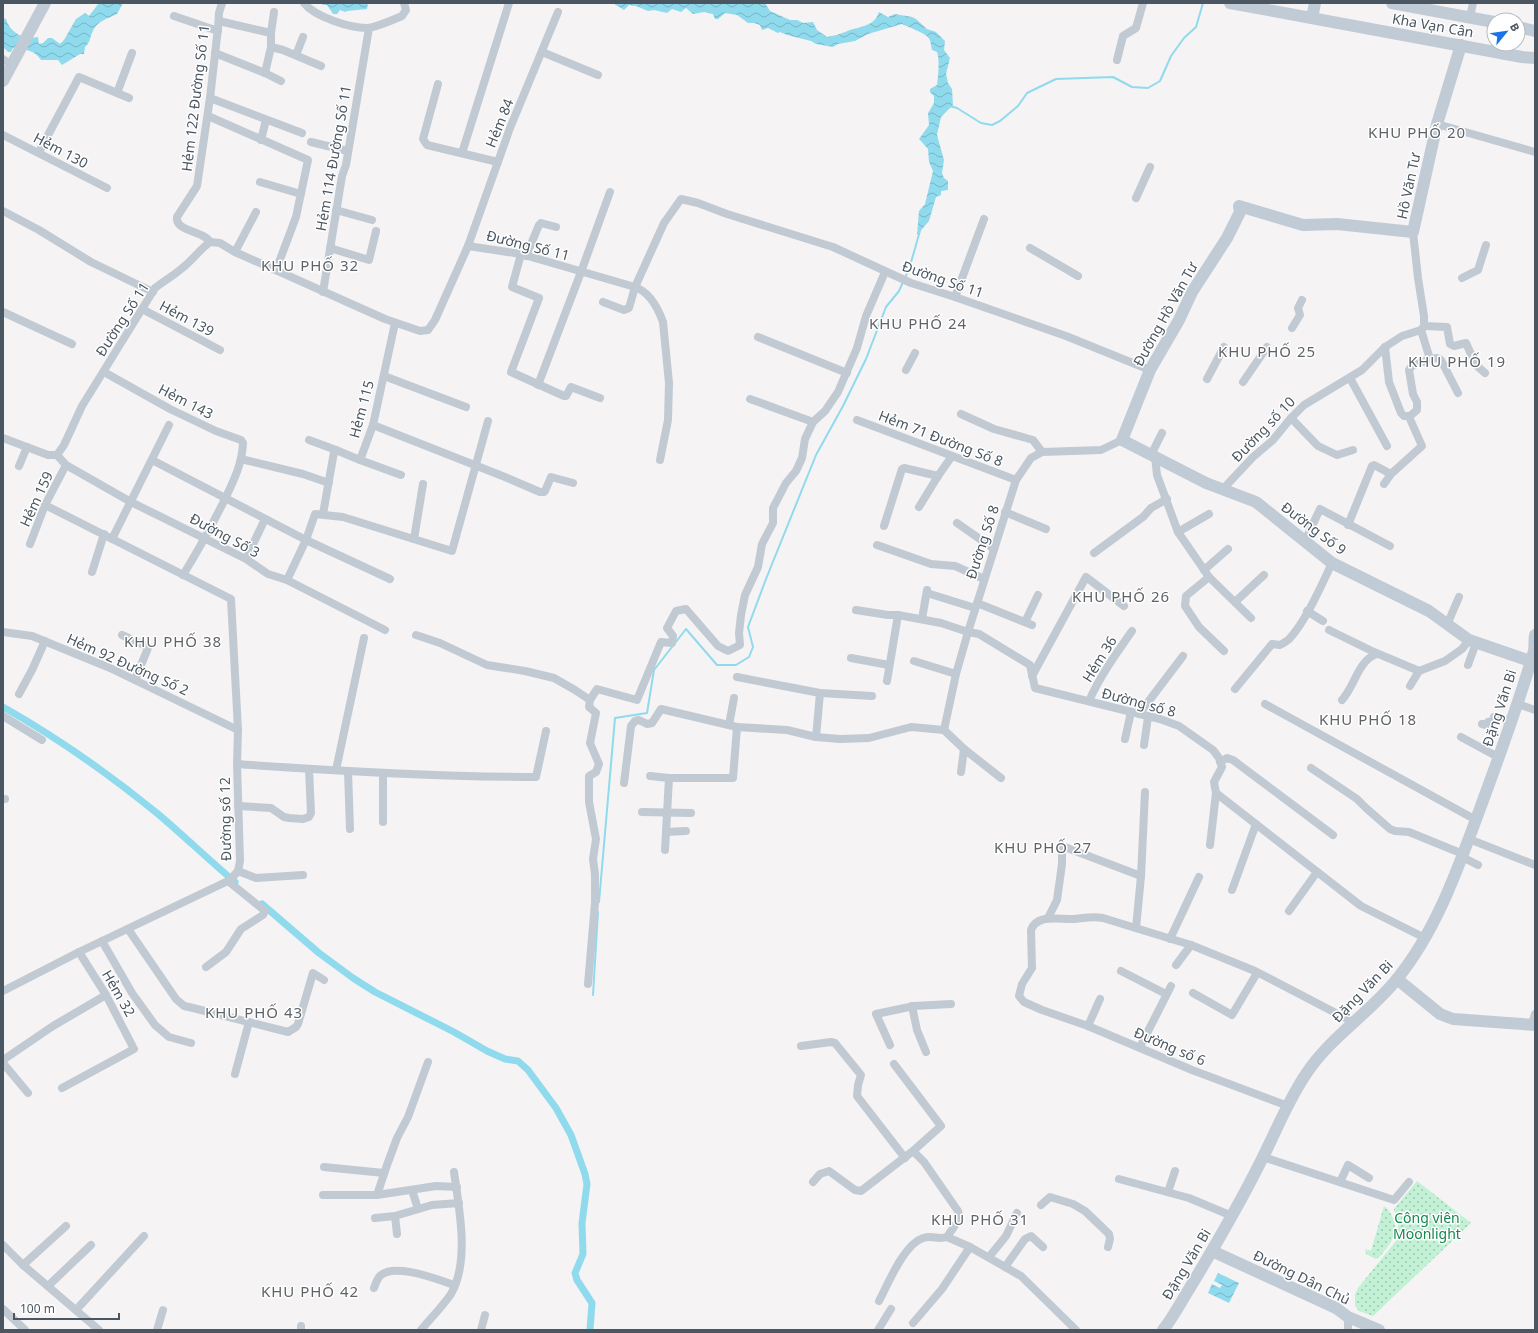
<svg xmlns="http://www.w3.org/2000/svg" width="1538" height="1333" font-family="'Noto Sans',sans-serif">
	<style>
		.park { fill: url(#park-dots) }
		.water { fill: url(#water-waves) }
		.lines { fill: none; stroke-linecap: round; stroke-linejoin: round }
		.stream { stroke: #90daee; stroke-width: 2 }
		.canal { stroke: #90daee; stroke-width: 7 }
		.street { stroke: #c1cad2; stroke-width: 8 }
		.secondary { stroke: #c1cbd6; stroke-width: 12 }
		.labels { text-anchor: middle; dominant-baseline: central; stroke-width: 3; stroke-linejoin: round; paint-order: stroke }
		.street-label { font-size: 14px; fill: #4a5661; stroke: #fff }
		.park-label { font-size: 14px; fill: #17864f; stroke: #fff }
		.neighbourhood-label { font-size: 15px; letter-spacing: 1px; fill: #5f6368; stroke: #fff }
	</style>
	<defs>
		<pattern id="park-dots" width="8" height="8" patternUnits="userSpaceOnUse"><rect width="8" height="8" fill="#c3f1d5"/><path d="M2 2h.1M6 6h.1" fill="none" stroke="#a0c6b0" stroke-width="1.8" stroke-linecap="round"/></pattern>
		<pattern id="water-waves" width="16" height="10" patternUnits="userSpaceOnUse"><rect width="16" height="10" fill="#90daee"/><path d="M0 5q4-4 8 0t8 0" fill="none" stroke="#78b4c4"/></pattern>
	</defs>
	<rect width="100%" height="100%" fill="#f5f3f3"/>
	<!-- park -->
	<g class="park">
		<path d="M1417,1181l54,42 -98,93 -14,-5 -4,-5v-12l3,-6 38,-47c5,-16 1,-17 -2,-32z"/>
		<path d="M1384,1206c15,13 14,30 1,44 -3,4 -5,7 -9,9l-10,-5 -1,-5 6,2z"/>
	</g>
	<!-- water -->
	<g class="water">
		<path d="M99,3h24l-6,11c-10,5 -21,7 -25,19 -3,7 -1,8 -7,14l-1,7h-4l-18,11 -4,-5h-17c-6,-10 -17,-11 -28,-12l-2,4h-3l-5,-5v-29l3,1c4,14 18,21 32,18l1,7 4,-1 5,-5h4l8,6 4,-4 12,-21 9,-6 4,3z"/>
		<polygon points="321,3 368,3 367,9 347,11 345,12 340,10 337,14 333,14 327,5 323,5"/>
		<path d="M613,3h152l5,8 20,9h7l6,3 10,-1 4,8 10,7c7,-1 12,-3 18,-5 13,-6 29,-4 34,-20l9,5 7,-3 17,3 4,2 11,10 9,3 9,9 -1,9 6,8 -4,16 2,9 4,6 1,16 -12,12 -4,18 7,25 -2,13 2,5 4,3v9l-7,1v4l-5,2 -7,24 -12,14 2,-24 6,-7 8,-33 -4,-9 -1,-13 -9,-10 10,-14 -1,-12 6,-10v-7l-4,-4v-3l7,-4c1,-8 3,-25 0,-33l-5,-2c-1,-3 -1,-7 -2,-10 -3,-7 -20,-12 -28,-16l-34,10 -13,7 -17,3 -5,3 -17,-3 -5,-3 -24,-6 -7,-3 -2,1 -10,-5 -6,2 -2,-5 -6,-2h-6l-11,-8 -12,-2 -7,6h-3l-2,-5 -9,-2 -11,2 -7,-6 -5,4 -9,-3 -5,4 -13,-3 -6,1 -12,-5 -7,-1 -5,5z"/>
		<polygon points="1218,1273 1239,1283 1229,1303 1208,1293 1212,1284 1220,1288 1222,1285 1214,1281"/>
	</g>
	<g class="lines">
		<!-- stream -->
		<g class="stream">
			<polyline points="950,106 957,108 981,123 992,125 1000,121 1018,106 1027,93 1056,79 1113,77 1132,87 1148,88 1160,81 1171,56 1184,38 1196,27 1203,3"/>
			<path d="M905,278c7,-15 10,-31 15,-47"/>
			<polyline points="599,902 615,718 647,713 654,670 686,629 717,665 736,665 749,657 753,647 748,627 766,579 816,455 843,406 866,359 886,307 899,291 903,282"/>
			<polyline points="593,995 598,912"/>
		</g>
		<!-- canal -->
		<g class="canal">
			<path d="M3,707c55,31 106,67 155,107 26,22 51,46 77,68"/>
			<polyline points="262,904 319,953 353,978 375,992 454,1032 487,1051 505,1059 518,1061 528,1070 556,1108 571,1135 585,1174 587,1184 582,1223 583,1254 575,1273 577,1280 592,1303 590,1330"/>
		</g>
		<!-- street -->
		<g class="street">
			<path d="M304,3c11,14 46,25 63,25 7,0 28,-9 35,-12l4,-6 -2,-7"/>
			<polyline points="174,16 218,31"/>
			<polyline points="1470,17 1473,3"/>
			<polyline points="219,21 271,33 271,47 265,73"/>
			<polyline points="271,33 274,12"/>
			<polyline points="271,47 283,50 321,66"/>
			<polyline points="542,52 598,75"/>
			<polyline points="215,53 265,73 281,81"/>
			<polyline points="296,55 303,37"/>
			<polyline points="3,59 12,65"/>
			<polyline points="1117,60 1123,36 1136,28 1143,3"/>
			<polyline points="438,84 423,139 427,145 498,162"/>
			<polyline points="117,93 132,53"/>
			<polyline points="210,98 302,133"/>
			<polyline points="208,116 308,160 296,217 276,270"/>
			<polyline points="1437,124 1535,152"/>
			<polyline points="3,135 107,188"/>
			<polyline points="261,140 266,120"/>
			<polyline points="311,142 348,151"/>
			<polyline points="39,152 79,77 129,98"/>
			<polyline points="462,153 509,3"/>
			<polyline points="260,182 301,194"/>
			<polyline points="1136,198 1150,167"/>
			<polyline points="336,210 372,220"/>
			<polyline points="3,211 39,230 91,262 153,292"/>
			<path d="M210,242c-7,-12 -35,-10 -33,-25l20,-31 13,-88 8,-70 1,-15 3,-10"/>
			<polyline points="468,246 521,254 635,287 664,223 681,199 698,203 727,214 833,247 911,283 955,297 1066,336 1150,370"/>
			<polyline points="330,248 369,260 376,231"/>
			<polyline points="1030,248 1078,276"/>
			<polyline points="235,252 256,212"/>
			<polyline points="521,254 512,287 539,298 511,372 564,396 566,396 571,387 600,398"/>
			<polyline points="526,256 539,225 541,223 556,227"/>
			<polyline points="1462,278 1478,270 1486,245"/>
			<polyline points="323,292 342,176 346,165 369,28"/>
			<polyline points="955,297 984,219"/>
			<path d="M603,302l21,8 5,-2 6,-21c14,5 23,21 28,35l6,61 -1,37 -8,40"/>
			<polyline points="142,309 220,350"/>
			<polyline points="3,312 72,344"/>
			<polyline points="395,323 373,425 360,460 401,475"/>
			<polyline points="1424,326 1447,327 1450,344 1454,346 1466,343 1476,365 1485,373"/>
			<polyline points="1292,328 1300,315 1298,308 1302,300"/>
			<polyline points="758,337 847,373"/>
			<polyline points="1385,347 1389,382 1401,413 1404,416 1410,416"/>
			<polyline points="1430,359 1437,358 1441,360 1458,393"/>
			<polyline points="906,370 915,353"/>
			<path d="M104,372l66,37 46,22 25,9 2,3c-1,22 -10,39 -19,58 -13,26 -26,50 -41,74"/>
			<polyline points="384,376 466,407"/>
			<polyline points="1350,378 1387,446"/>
			<polyline points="1207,379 1224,347"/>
			<polyline points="1243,382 1267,347"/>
			<polyline points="538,385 581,272 610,192"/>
			<polyline points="750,399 813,422"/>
			<polyline points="961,414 994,429 1033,440 1042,452"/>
			<polyline points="1291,418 1318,446 1337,455 1353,450"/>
			<polyline points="857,420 1016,480"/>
			<polyline points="373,425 505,477 540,492 544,492 545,491 551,477 573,483"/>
			<polyline points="3,438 48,455 57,455"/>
			<polyline points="309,440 336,450"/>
			<path d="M57,455l7,-10 18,-39 73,-118c9,-7 18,-12 26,-19 11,-8 18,-19 29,-27l10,1 15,9 150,67 35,12 8,-1 7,-10 33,-74 42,-118 48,-116"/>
			<polyline points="57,455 66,465 131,502 246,559 268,574 287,580 385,630"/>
			<polyline points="1151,455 1162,433"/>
			<polyline points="1155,457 1157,475 1178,532 1209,577 1251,618"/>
			<polyline points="241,459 303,474 329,483"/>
			<polyline points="152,460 306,540 390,579"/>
			<polyline points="19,466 27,447"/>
			<polyline points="1384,484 1391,474 1422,446 1410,419 1410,416 1417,410 1417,402 1413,394 1409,370 1412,366 1430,359 1421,330"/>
			<polyline points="1223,489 1253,457 1273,440 1291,418 1304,405 1362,370 1385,347 1402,336 1421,330 1424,326 1424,316 1418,278 1413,232"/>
			<polyline points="919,507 938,476 952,456"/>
			<polyline points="1005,512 1046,529"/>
			<polyline points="323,514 334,452 336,450 360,460"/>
			<polyline points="957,523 994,549"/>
			<polyline points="1348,525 1372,466 1374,465 1391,474"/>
			<polyline points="884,526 902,469 904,468 938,476"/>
			<polyline points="1178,532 1209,514"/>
			<polyline points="112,539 169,425"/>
			<polyline points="414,539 423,484"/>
			<polyline points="1305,541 1320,509 1390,546"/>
			<polyline points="30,544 45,505 66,465"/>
			<polyline points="877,545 931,564 955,566 984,579"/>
			<polyline points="1094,553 1143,517 1151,508 1167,499"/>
			<polyline points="246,559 265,519"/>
			<polyline points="1204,570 1228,549"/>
			<polyline points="92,572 104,534"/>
			<polyline points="1209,577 1186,596 1185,606 1199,627 1224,651"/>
			<polyline points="287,580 306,540 315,514 343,517 452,551 488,421"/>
			<polyline points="927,593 975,608"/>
			<polyline points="1235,602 1264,575"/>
			<polyline points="977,603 1032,625"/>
			<polyline points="856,610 888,615 898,615 941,623 968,632 979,634 1030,665 1035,688 1160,719 1179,726 1213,750 1219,758 1222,767 1214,782 1216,793 1361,906 1425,938"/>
			<polyline points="1307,611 1323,621"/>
			<polyline points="922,619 927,590"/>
			<polyline points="1025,622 1038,595"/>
			<polyline points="1447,625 1459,597"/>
			<polyline points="1329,630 1374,652 1419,671"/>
			<polyline points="3,632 32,636 110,668 238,730"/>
			<polyline points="122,635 144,645 148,648 135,680"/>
			<polyline points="416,635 440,643 487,665 525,671 554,678 575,690 590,700"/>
			<polyline points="851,658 889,665"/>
			<polyline points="914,661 956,674"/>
			<polyline points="1468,665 1476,643"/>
			<polyline points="1032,676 1086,577 1124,606"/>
			<polyline points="737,677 820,693 872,696"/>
			<polyline points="887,681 898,615"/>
			<polyline points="1410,686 1419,671 1445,661 1462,649 1469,640"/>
			<path d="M1235,689l37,-45 8,1c3,-2 8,-4 10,-7 16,-17 32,-54 42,-75"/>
			<polyline points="19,694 32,670 45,641"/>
			<path d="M1342,700c13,-14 16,-40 35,-46"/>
			<path d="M1089,701c11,-25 27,-47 43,-70"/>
			<polyline points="1265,704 1476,820"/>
			<polyline points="1518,704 1535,710"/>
			<polyline points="1139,714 1183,656"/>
			<polyline points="3,716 42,740"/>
			<polyline points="1482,724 1486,725 1488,722 1493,721 1494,717 1511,721"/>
			<polyline points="729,725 734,698"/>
			<polyline points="944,730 956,674 968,632 1016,480 1031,458 1042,452 1101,450 1122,440"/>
			<polyline points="944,730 964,749 1001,778"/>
			<polyline points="816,737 820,693"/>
			<polyline points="1461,737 1498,757"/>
			<polyline points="1125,739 1131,712"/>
			<polyline points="1144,745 1148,717"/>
			<polyline points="1220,762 1227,758 1233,760 1333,835"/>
			<path d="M237,764c99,7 199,13 299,13l10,-46"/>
			<polyline points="1311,768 1357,799 1366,808 1390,829 1395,831 1409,832 1463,854"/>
			<polyline points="336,770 364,638"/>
			<polyline points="348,771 350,829"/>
			<polyline points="961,772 964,749"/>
			<polyline points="383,773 383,822"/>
			<polyline points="650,776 669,778 665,850"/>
			<polyline points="669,778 733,778 737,727"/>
			<polyline points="624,783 631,726 635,721 639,720 647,724 652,723 661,709 737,727 787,730 816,737 840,739 869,738 911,727 944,730"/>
			<polyline points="3,799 5,799"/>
			<polyline points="238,806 271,808 284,817 289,818 303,819 309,817 311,813 309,769"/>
			<polyline points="642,812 691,813"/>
			<polyline points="666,832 686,831"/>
			<polyline points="1469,839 1535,865"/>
			<polyline points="1210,845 1216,793"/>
			<polyline points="1462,857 1478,865"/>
			<polyline points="238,871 256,878 303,875"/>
			<polyline points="1232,890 1256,824"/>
			<polyline points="1289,911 1317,872"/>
			<polyline points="1048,918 1057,900 1062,864 1062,846 1141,876"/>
			<polyline points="1136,928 1141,876 1145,792"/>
			<polyline points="128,929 176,999 184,1006 189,1007 288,1032 296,1027 298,1024 313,973 324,980"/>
			<polyline points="1170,939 1199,877"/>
			<polyline points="102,941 132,993 155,1025 169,1037 191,1043"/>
			<polyline points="1176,965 1191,945"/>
			<polyline points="206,967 226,952 241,929 263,915 265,911 228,881"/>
			<polyline points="1121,971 1166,994"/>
			<polyline points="588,984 595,903 595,874 593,859 596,839 589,802 589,776 596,772 599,764 590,743 596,713 589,707 590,700 597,689 637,700 661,642 672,643 673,636 667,628 676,611 686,609 718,646 728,651 740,645 739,633 741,615 745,595 758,567 762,544 773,523 773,508 786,483 796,471 802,458 805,439 813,422 825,411 838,392 857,348 866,316 885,272"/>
			<polyline points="3,991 79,952 230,880 238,871 240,861 237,764 238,730 231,599 45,505"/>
			<polyline points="1193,993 1232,1015 1257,973"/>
			<polyline points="912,1006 917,1030 926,1052"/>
			<polyline points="1532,1024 1535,1014"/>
			<polyline points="1088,1026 1100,999"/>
			<polyline points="890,1045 876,1014 914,1006 951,1004"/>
			<polyline points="801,1046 831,1042 835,1043 861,1075 858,1085 857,1096 905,1158"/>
			<polyline points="1140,1047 1171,986"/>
			<polyline points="3,1060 53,1026 106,995"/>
			<polyline points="3,1063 28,1093"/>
			<polyline points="235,1074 249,1022"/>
			<polyline points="62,1088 134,1049 106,995 79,952"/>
			<path d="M1288,1106l-96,-36 -104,-44 -46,-16 -18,-8 -5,-6 3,-12 10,-16 -1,-38c6,-17 30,-10 43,-11 10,-1 19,-3 29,-1l88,27 64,26 98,51"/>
			<polyline points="1263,1157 1394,1200 1409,1182"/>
			<polyline points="324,1167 384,1173"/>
			<polyline points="1119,1179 1189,1198 1232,1216"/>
			<polyline points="813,1182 820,1174 829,1171 855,1190 861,1191 913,1151 941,1126 894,1064"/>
			<polyline points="1340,1182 1348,1165 1369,1178"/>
			<polyline points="412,1190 418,1209"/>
			<polyline points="1168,1192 1175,1171"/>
			<polyline points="323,1195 377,1195 436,1186 457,1187"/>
			<polyline points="377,1195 387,1165 397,1138 408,1117 428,1062"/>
			<polyline points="1041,1205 1050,1197 1073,1204 1085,1211 1109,1234 1110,1239 1108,1247"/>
			<polyline points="395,1216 397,1234"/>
			<polyline points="375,1218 395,1216 432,1205 459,1203"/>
			<polyline points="947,1237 970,1247 1021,1276 1076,1330"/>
			<polyline points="3,1245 23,1265 99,1330"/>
			<polyline points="989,1257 1006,1236 1017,1213"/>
			<polyline points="23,1265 66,1226"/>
			<polyline points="1005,1267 1025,1239 1031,1236 1043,1247"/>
			<polyline points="48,1286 91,1245"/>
			<path d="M374,1288c1,-3 3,-8 5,-11 13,-16 60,3 75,8"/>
			<path d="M879,1301c9,-17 25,-57 44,-63 11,-3 14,2 24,-1l13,-19 -2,-7 -34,-49 -11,-11"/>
			<polyline points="3,1309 25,1330"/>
			<polyline points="76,1310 144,1236"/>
			<polyline points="913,1323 942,1289 970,1247"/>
			<polyline points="157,1330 163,1310"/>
			<polyline points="301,1330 301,1326"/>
			<path d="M421,1330c10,-12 21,-23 30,-36 19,-33 8,-86 3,-122"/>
			<polyline points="481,1330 485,1315"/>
			<polyline points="878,1330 891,1309"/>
			<polyline points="1348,1330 1348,1317"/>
		</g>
		<!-- secondary -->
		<g class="secondary">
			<polyline points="1230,3 1522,57 1535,58"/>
			<polyline points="1392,3 1494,22"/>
			<polyline points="1312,18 1315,3"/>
			<polyline points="1518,27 1535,31"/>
			<polyline points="1461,45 1437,124 1413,232 1337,224 1303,225 1239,206 1240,212 1227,238 1192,292 1179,320 1150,370 1122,440 1206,483 1256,502 1332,563 1429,611 1469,640 1530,661"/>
			<polyline points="3,81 45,3"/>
			<polyline points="1397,979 1440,1014 1453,1019 1535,1025"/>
			<polyline points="1212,1251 1336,1308 1348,1317 1379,1330"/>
			<path d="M1163,1330c11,-14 19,-30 28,-44 24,-40 48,-81 69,-123 15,-29 27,-61 46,-89 24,-37 64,-61 91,-95 39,-48 60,-108 81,-165 20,-54 40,-108 56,-163 1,-5 0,-11 1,-16"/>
		</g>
	</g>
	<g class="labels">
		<!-- street labels -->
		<g class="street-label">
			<text transform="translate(1433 25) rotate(10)">Kha Vạn Cân</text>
			<text transform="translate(195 98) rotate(-83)">Hẻm 122 Đường Số 11</text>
			<text transform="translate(499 123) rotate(-68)">Hẻm 84</text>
			<text transform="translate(61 150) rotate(28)">Hẻm 130</text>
			<text transform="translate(333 158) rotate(-80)">Hẻm 114 Đường Số 11</text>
			<text transform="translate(1408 186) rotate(-78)">Hồ Văn Tư</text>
			<text transform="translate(528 245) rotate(14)">Đường Số 11</text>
			<text transform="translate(943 279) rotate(19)">Đường Số 11</text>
			<text transform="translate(1165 314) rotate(-61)">Đường Hồ Văn Tư</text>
			<text transform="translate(187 318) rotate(28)">Hẻm 139</text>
			<text transform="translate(122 319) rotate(-57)">Đường Số 11</text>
			<text transform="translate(186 401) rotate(27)">Hẻm 143</text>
			<text transform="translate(361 409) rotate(-75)">Hẻm 115</text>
			<text transform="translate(1263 429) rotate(-46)">Đường số 10</text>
			<text transform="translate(941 438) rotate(21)">Hẻm 71 Đường Số 8</text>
			<text transform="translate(36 499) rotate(-65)">Hẻm 159</text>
			<text transform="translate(1314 528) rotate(37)">Đường Số 9</text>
			<text transform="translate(225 535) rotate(28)">Đường Số 3</text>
			<text transform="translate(982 542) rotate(-72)">Đường Số 8</text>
			<text transform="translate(1099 659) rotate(-58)">Hẻm 36</text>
			<text transform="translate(128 664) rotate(24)">Hẻm 92 Đường Số 2</text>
			<text transform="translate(1139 702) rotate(15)">Đường số 8</text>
			<text transform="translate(1499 708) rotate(-72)">Đặng Văn Bi</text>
			<text transform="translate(225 819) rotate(-91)">Đường số 12</text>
			<text transform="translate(1362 991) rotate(-46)">Đặng Văn Bi</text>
			<text transform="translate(119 993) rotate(60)">Hẻm 32</text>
			<text transform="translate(1170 1046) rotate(23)">Đường số 6</text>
			<text transform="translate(1186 1264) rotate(-59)">Đặng Văn Bi</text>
			<text transform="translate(1302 1277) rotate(26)">Đường Dân Chủ</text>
		</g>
		<!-- park labels -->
		<g class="park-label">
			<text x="1427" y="1217">Công viên<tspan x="1427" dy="16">Moonlight</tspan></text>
		</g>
		<!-- neighbourhood labels -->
		<g class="neighbourhood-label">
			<text x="1417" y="132">KHU PHỐ 20</text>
			<text x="310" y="265">KHU PHỐ 32</text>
			<text x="918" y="323">KHU PHỐ 24</text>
			<text x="1267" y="351">KHU PHỐ 25</text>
			<text x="1457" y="361">KHU PHỐ 19</text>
			<text x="1121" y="596">KHU PHỐ 26</text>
			<text x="173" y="641">KHU PHỐ 38</text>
			<text x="1368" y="719">KHU PHỐ 18</text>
			<text x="1043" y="847">KHU PHỐ 27</text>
			<text x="254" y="1012">KHU PHỐ 43</text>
			<text x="980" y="1219">KHU PHỐ 31</text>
			<text x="310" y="1291">KHU PHỐ 42</text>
		</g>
	</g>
	<!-- border -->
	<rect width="1538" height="1333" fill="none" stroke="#4a5661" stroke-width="8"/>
	<!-- north arrow -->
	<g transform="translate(1506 32) rotate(61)"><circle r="19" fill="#ffffff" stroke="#b7bbc0"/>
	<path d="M0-3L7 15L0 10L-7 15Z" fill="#1a73e8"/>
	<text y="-6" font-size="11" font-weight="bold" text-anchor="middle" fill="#4a5661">B</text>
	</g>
	<!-- scale -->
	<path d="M14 1313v6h105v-6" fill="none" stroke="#4a5661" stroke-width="2"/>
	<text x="20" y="1313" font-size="12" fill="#4a5661" stroke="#ffffff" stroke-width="3" paint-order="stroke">100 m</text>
</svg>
